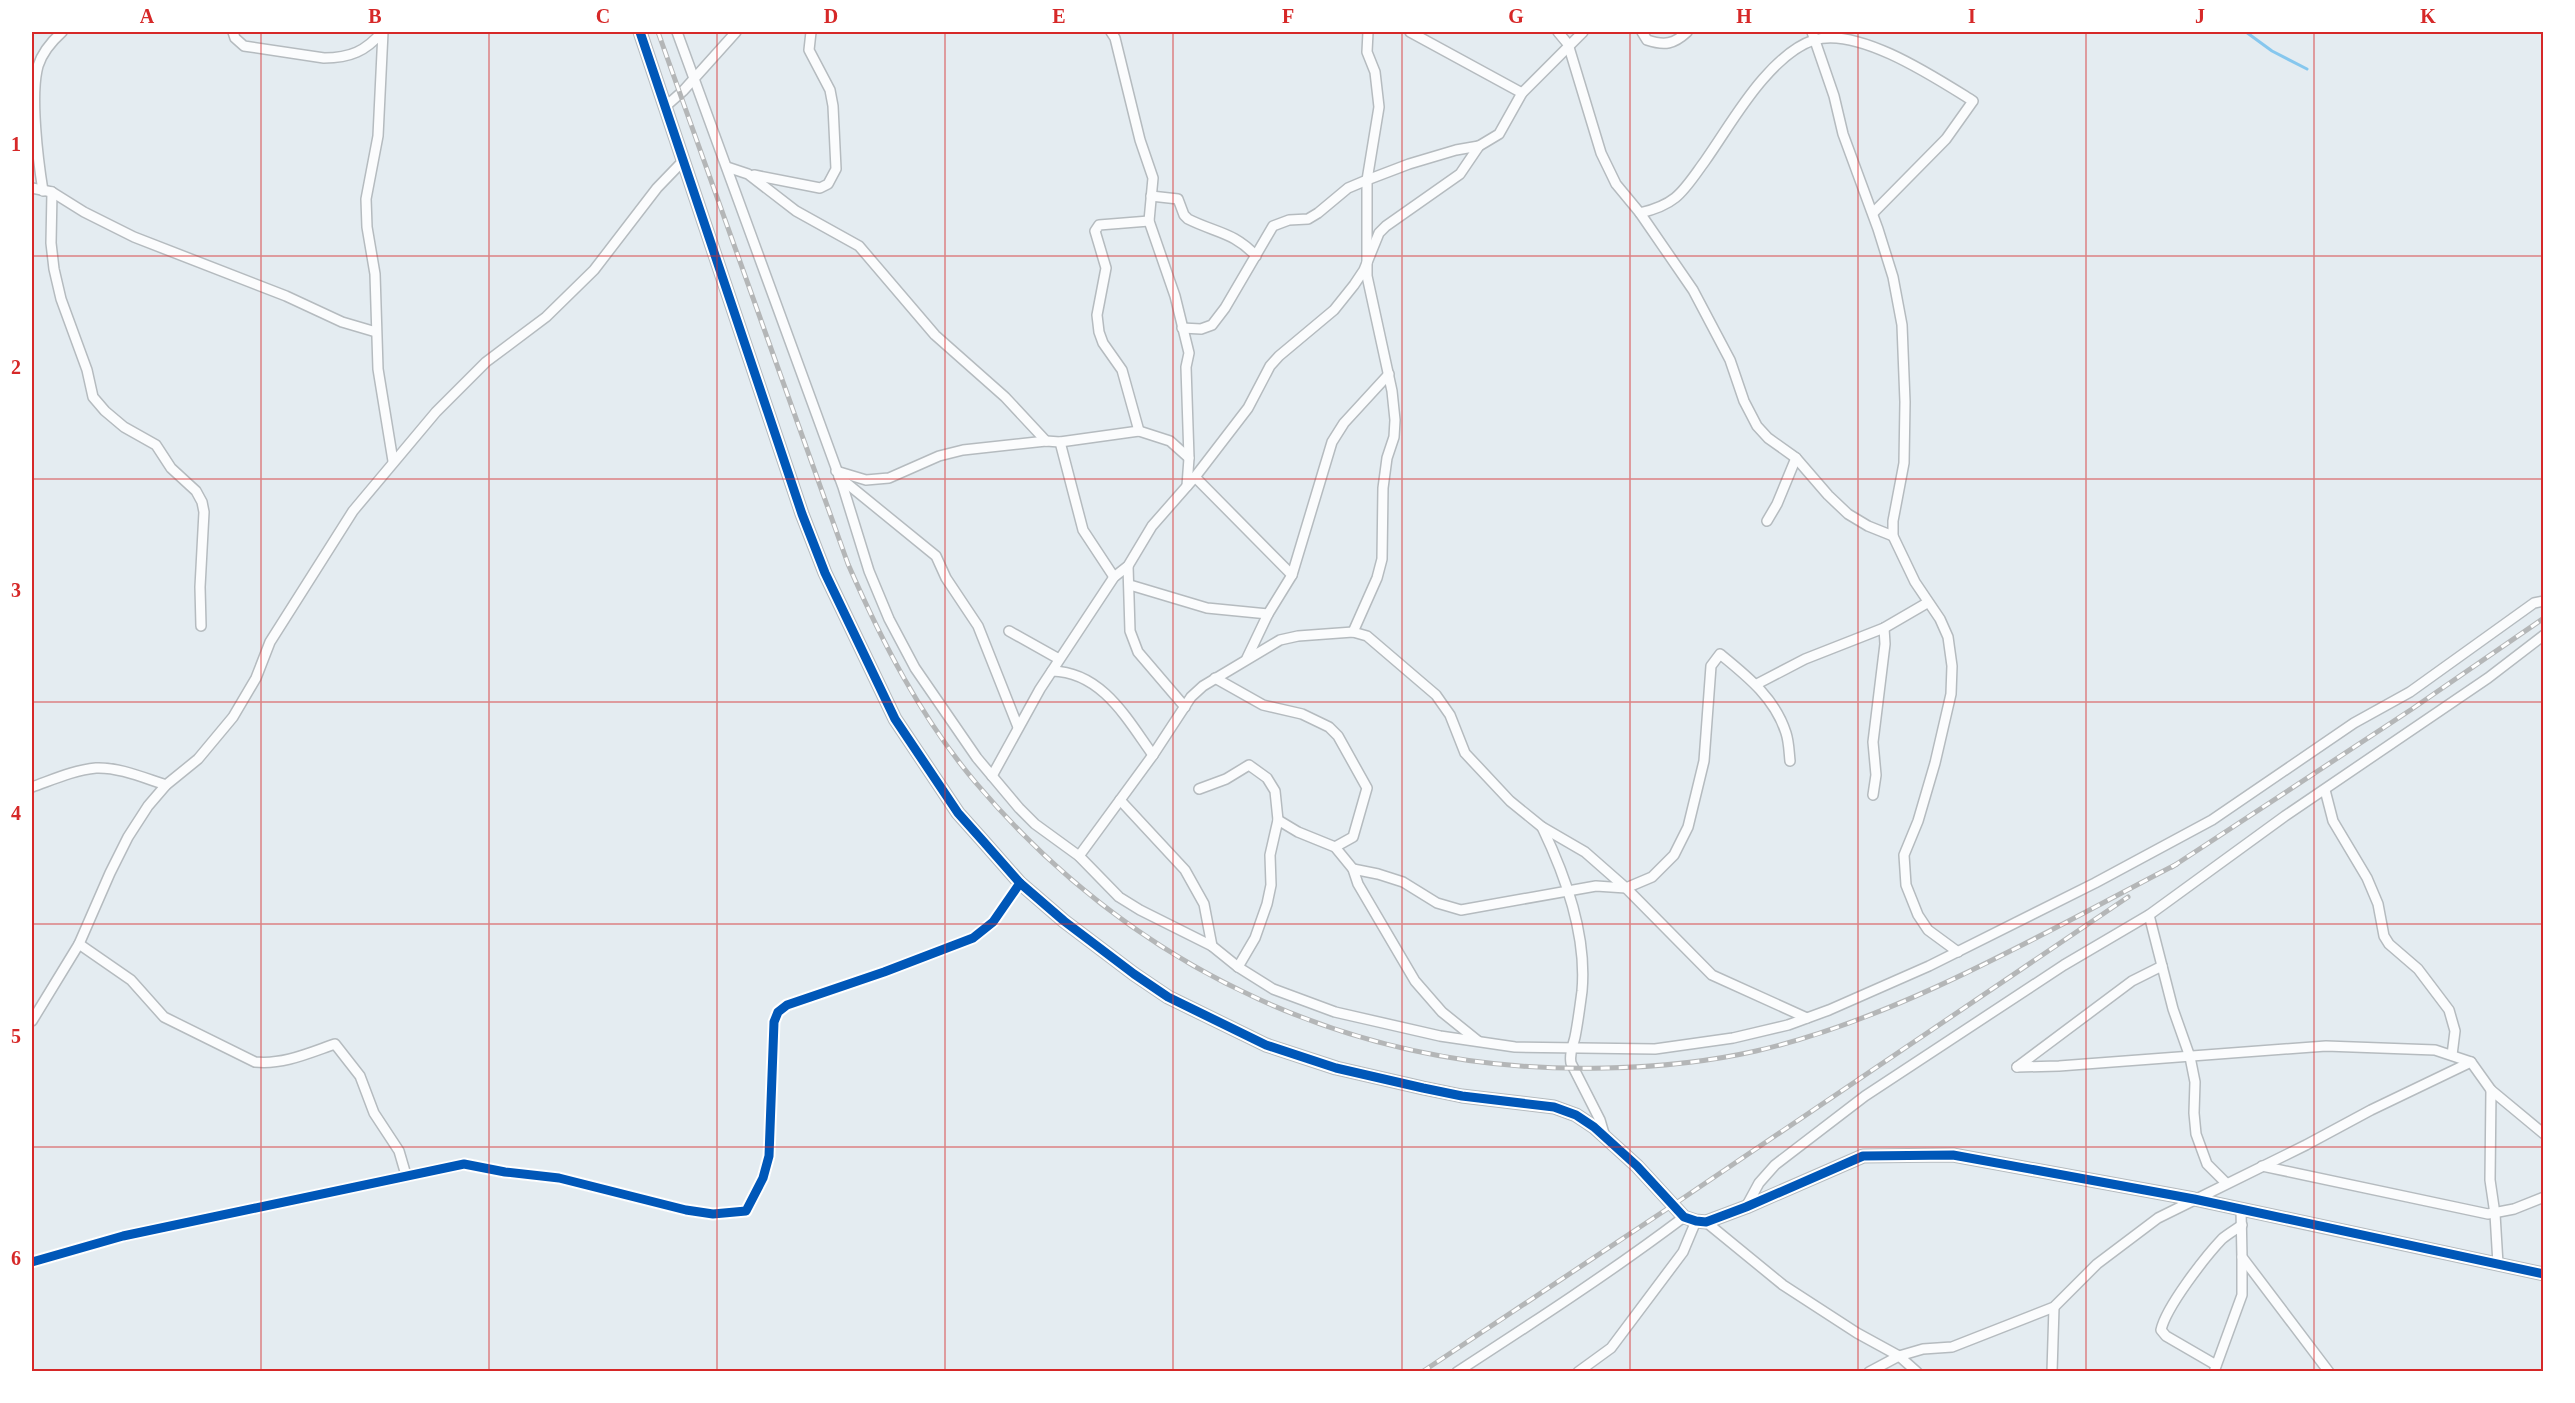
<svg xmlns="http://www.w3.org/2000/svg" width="2575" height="1403" font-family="Georgia,serif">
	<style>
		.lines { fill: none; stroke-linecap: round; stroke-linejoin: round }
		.stream { stroke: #86c7ee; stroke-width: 3 }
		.minor-casing { stroke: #b5bbbf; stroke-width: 12 }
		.tertiary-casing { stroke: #b5bbbf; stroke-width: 15 }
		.minor { stroke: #fbfcfd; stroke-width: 9 }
		.tertiary { stroke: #fbfcfd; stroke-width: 12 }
		.rail-casing { stroke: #b4b6b7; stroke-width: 5 }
		.rail { stroke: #fff; stroke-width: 3; stroke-dasharray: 9; stroke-linecap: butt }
		.cycleway-casing { stroke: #fff; stroke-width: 13 }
		.cycleway { stroke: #0057b8; stroke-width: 9 }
		.grid { fill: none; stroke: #d62828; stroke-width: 1.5; stroke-opacity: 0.55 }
		.neatline { fill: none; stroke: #d62828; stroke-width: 2 }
		.grid-label { font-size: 20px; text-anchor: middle; font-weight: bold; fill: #d62828 }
	</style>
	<rect width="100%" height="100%" fill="#e4ecf1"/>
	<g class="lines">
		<!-- stream -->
		<polyline class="stream" points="2246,32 2272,51 2307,69"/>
		<!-- minor casing -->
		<g class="minor-casing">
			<g id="minor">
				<path d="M233,32l2,6 9,8 80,12c26,0 42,-7 58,-26"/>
				<polyline points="383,32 378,136 366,199 367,227 375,274 378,369 393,461"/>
				<polyline points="677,32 843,487 869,571 889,619 915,668 977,758 1019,808 1035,824 1079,856 1119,897 1140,910 1212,946 1238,967 1273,989 1335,1012 1440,1036 1515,1047 1655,1049 1733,1038 1788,1025 1829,1010 1929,966 2095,883 2212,820 2354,723 2410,692 2534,603 2544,601"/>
				<polyline points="1111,32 1115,38 1140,140 1153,178 1149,221 1175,296 1189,353 1186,367 1189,458 1187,486"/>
				<polyline points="1410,32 1522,93"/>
				<polyline points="1558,32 1568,44 1601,153 1616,184 1640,213 1693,290 1730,360 1744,401 1757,426 1768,438 1796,458 1828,495 1848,514 1868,526 1893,536"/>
				<path d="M1642,32l5,8c18,6 27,4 40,-8"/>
				<polyline points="1812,32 1834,96 1843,134 1878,229 1893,277 1902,325 1905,402 1904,463 1893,521 1893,536 1915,582 1940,619 1948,637 1952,666 1951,694 1935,763 1918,821 1904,855 1906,885 1918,915 1928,930 1958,952"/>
				<polyline points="666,106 683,91 736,32"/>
				<polyline points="727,167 748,174 796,211 859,246 935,335 1005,397 1046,441"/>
				<polyline points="754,175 820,188 828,184 836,169 833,106 830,90 809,50 811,32"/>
				<polyline points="32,188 52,192 84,212 134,237 286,296 342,322 376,332"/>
				<path d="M43,191c-5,-31 -13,-96 -5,-125 4,-13 14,-25 24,-34"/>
				<polyline points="52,192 51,243 54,269 61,299 87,370 93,397 105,411 124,427 156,445 171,468 196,491 202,502 204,512 200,587 201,626"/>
				<path d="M1151,196l27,3 6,16 4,4c28,14 46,13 68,37"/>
				<path d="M1640,213c38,-9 43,-22 65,-52 19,-27 36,-57 58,-82 13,-15 32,-33 51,-39 44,-14 122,38 159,61l-27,38 -73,74"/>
				<polyline points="1182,328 1201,329 1212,325 1225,308 1273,226 1289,220 1308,219 1318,213 1348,188 1367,180 1409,164 1456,150 1479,146"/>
				<polyline points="1139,431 1122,370 1103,343 1099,332 1097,315 1106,268 1095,231 1099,225 1149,221"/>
				<polyline points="1060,442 1083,530 1114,577"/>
				<polyline points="836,471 866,480 889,478 939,456 963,450 1046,441 1060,442 1139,431 1170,441 1189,458"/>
				<polyline points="839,477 936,556 946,578 978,626 1018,727"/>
				<polyline points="1195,477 1292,575"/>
				<polyline points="1767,521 1777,504 1796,458"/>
				<polyline points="1128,566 1130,631 1138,652 1185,707"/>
				<polyline points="1130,585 1207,608 1268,614"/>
				<polyline points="1009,631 1059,659"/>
				<polyline points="1353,632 1377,578 1382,559 1383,488 1387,458 1394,437 1395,420 1392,391 1367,276 1367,180 1379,107 1375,72 1367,52 1368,32"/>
				<polyline points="1247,658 1268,614 1292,575 1332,442 1344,423 1389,374"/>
				<path d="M1052,671c50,1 75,48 101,84"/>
				<polyline points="1215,678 1263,705 1302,714 1329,727 1338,736 1367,788 1353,837 1335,847"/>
				<polyline points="1757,684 1805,659 1884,628 1927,603"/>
				<polyline points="992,776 1040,689 1114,577 1128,566 1152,526 1195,477 1248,408 1270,366 1279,356 1334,310 1354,285 1364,270 1379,233 1386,226 1460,174 1479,146 1499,134 1522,93 1583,32"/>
				<path d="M32,787c20,-7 42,-17 64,-19 23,-1 48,10 70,17"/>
				<polyline points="1199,789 1226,779 1249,765 1267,778 1275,791 1278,820 1270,855 1271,885 1267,904 1255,938 1238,967"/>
				<polyline points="2325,790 2333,821 2367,878 2378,904 2384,936 2389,944 2418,969 2449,1010 2455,1031 2452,1055"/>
				<polyline points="1873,795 1876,775 1873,742 1885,644 1884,628"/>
				<polyline points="1120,800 1185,870 1204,904 1212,946"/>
				<polyline points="1278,820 1298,832 1335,847 1353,869 1358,884 1415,981 1442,1012 1478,1041"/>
				<path d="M1542,827c24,50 45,108 40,164 -2,15 -4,31 -7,46 -2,9 -6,16 -4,26l29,57 5,17"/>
				<polyline points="1079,856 1153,755 1191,697 1203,686 1280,640 1298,636 1353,632 1367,636 1436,695 1450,715 1465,753 1510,801 1542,827 1585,852 1626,888 1712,975 1807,1018"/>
				<path d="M1353,869l25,5 25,8 34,21 24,7 135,-24 30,2 26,-11 22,-22 14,-28 16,-66 7,-95 9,-12c27,22 55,44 66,79 3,9 3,19 4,28"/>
				<polyline points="2149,915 2173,1009 2190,1057 2195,1082 2194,1113 2196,1134 2207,1164 2226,1183"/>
				<path d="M79,944l52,36 33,37 91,45c28,3 54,-9 80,-18l25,32 14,37 25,38 7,24"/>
				<polyline points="32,1021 79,944 110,873 128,837 148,806 166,785 198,759 233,717 256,678 270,642 353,511 436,412 486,362 546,317 594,270 657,188 684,160"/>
				<polyline points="2017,1067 2059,1066 2326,1046 2435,1050 2471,1062 2491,1090 2544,1134"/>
				<polyline points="2017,1067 2132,981 2162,966"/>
				<polyline points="2491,1090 2490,1180 2495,1214 2498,1264"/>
				<polyline points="2262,1166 2488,1214 2514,1209 2544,1197"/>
				<polyline points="1746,1207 1759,1183 1775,1165 1865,1096 2064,965 2149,915 2285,816 2488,678 2544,635"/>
				<polyline points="2241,1209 2242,1257 2329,1372"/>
				<polyline points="1706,1222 1783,1285 1857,1333 1899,1356 1917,1372"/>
				<polyline points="32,1262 123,1236 464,1164 505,1172 559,1178 686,1210 713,1214 746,1211 763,1178 769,1156 774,1022 778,1012 787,1005 884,972 973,938 993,922 1020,883"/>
				<path d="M2216,1365l-50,-29 -5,-6c5,-23 44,-73 61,-91 6,-5 13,-9 20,-14"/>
				<polyline points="2215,1369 2242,1295 2242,1257"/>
				<path d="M1457,1372c77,-50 154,-100 227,-155"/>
				<polyline points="1578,1372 1611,1348 1683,1252 1696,1221"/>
				<polyline points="1869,1372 1899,1356 1923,1349 1952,1347 2054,1307 2097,1264 2158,1218 2306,1145 2371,1110 2471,1062"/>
				<polyline points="2052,1372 2054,1307"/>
			</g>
		</g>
		<!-- tertiary casing -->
		<g class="tertiary-casing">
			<polyline id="tertiary" points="640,32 802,514 825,573 895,719 958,813 983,841 1020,883 1064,921 1134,974 1168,997 1266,1045 1336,1068 1423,1088 1462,1096 1554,1107 1576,1115 1594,1127 1637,1166 1684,1217 1696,1221 1706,1222 1746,1207 1863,1156 1953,1155 2194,1199 2544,1274"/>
		</g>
		<!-- minor -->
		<use href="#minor" class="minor"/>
		<!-- tertiary -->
		<use href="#tertiary" class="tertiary"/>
		<!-- rail casing -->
		<g class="rail-casing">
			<g id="rail">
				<path d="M658,32l190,532c34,78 73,154 128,219 160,189 383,292 630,285 51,-1 101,-6 150,-17 144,-33 291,-120 421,-187"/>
				<polyline points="2172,867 2412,709 2544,618"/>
				<polyline points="1422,1372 1673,1205 2128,897"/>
			</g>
		</g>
		<!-- rail -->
		<use href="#rail" class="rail"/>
		<!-- cycleway casing -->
		<g class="cycleway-casing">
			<g id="cycleway">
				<polyline points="640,32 802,514 825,573 895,719 958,813 983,841 1020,883 1064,921 1134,974 1168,997 1266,1045 1336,1068 1423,1088 1462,1096 1554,1107 1576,1115 1594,1127 1637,1166 1684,1217 1696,1221 1706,1222 1746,1207 1863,1156 1953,1155 2194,1199 2544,1274"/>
				<polyline points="32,1262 123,1236 464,1164 505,1172 559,1178 686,1210 713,1214 746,1211 763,1178 769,1156 774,1022 778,1012 787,1005 884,972 973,938 993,922 1020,883"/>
			</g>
		</g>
		<!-- cycleway -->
		<use href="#cycleway" class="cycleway"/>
	</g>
	<!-- grid -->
	<path class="grid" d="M261,32v1340M489,32v1340M717,32v1340M945,32v1340M1173,32v1340M1402,32v1340M1630,32v1340M1858,32v1340M2086,32v1340M2314,32v1340M32,256h2512M32,479h2512M32,702h2512M32,924h2512M32,1147h2512"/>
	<!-- border -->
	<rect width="2575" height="1403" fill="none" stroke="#ffffff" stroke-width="66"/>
	<rect x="33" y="33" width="2509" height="1337" class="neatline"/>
	<g class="grid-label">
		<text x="147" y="23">A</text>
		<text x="375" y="23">B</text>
		<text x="603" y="23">C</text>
		<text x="831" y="23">D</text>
		<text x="1059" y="23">E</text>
		<text x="1288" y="23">F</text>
		<text x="1516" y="23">G</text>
		<text x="1744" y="23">H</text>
		<text x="1972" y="23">I</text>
		<text x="2200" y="23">J</text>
		<text x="2428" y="23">K</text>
		<text x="16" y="151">1</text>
		<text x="16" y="374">2</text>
		<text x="16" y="597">3</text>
		<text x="16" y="820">4</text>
		<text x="16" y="1043">5</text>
		<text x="16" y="1265">6</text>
	</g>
</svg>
